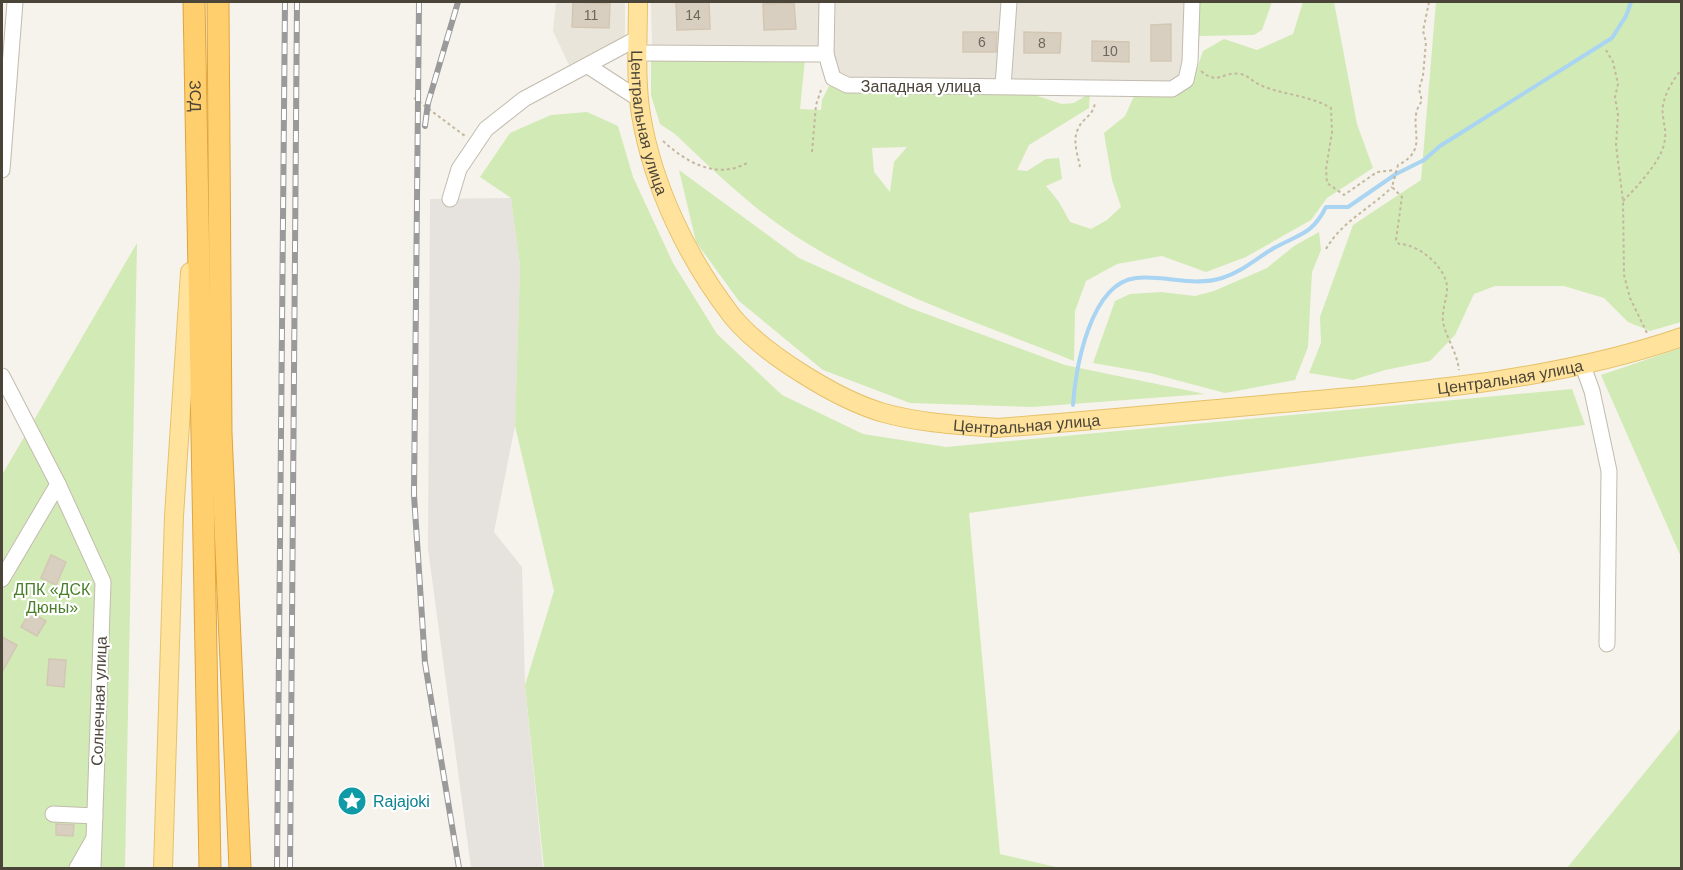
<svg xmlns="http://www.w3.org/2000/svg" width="1683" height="870" font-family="Helvetica,sans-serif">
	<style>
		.residential { fill: #eae5da }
		.industrial { fill: #e6e2dd }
		.green { fill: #d2eab5; fill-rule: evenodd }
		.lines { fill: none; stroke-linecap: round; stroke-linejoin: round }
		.stream { stroke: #a9d4f2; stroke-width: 4 }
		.building { fill: #d8cfc1; stroke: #d3c7b4; stroke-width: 1.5 }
		.minor-casing { stroke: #c2bbae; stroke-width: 17 }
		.major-casing { stroke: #e6c16a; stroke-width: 20 }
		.highway-casing { stroke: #e0a43c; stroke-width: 23 }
		.path { stroke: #c4b79f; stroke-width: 2; stroke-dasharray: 3 3; stroke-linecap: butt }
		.minor { stroke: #fff; stroke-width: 15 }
		.major { stroke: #ffe39c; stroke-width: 18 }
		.highway { stroke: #ffcf6e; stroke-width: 21 }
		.rail-casing { stroke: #9a9a9a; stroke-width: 6 }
		.rail { stroke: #fff; stroke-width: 4; stroke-dasharray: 11; stroke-linecap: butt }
		.labels { text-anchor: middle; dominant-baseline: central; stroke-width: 4.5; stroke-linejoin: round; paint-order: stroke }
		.number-label { font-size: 14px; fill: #6e675b }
		.street-label { font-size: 16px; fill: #4b4439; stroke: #fff }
		.park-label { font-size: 16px; fill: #4a7f2a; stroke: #fff }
		.culture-label { font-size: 16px; fill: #0d838f; stroke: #fff; text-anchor: start }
	</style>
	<rect width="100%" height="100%" fill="#f6f3ec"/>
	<!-- residential -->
	<g class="residential">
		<polygon points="556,2 625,2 625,36 569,65 553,31"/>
		<polygon points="651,2 823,2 821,48 652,47"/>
		<polygon points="831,2 1004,2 999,80 849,78 838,74 831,55"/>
		<polygon points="1014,2 1186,2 1184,61 1181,75 1170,82 1008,81"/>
	</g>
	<!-- industrial -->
	<polygon class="industrial" points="511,198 520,266 515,426 494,532 522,567 525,685 543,868 471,868 428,549 430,199"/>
	<!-- green -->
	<g class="green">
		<polygon points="1199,2 1272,2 1262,30 1254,35 1199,36"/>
		<path d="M1303,2h31l23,122 16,44 -46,30 -16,22 -65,37 -40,15 -44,-16 -45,8 -31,17 -11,30 -1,50c-89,-36 -184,-67 -266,-117 -50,-30 -91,-70 -133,-110l-15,-10 -9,-29v-37l154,1 -5,50 21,1 1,-10 9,-18 194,10 37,12 12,-1 16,-10 -1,15 -60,37 -12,25 10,1 19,-12 13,-1 3,21 -16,7 13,16 11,20 21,7 16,-9 14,-13 -9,-27 -8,-47 21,-17 10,-22 38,1 19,-11 11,-33 21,-12 33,11 36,-16zM907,147l-13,15 -4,30 -16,-20 -2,-24z"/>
		<polygon points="1436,2 1681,2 1681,322 1650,331 1628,322 1604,298 1564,286 1495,286 1474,294 1455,335 1430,361 1385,370 1353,380 1309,373 1321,343 1320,317 1353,225 1421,180"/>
		<polygon points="587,112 618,126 633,177 673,263 717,334 782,395 863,434 946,447 1572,389 1585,425 969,513 1000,854 1060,868 544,868 525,685 554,591 515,426 520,266 511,198 480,177 510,133 551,115"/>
		<polygon points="679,170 799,258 910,308 1065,365 1205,394 1032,407 910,403 823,370 739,301 696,242"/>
		<polygon points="1319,232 1321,250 1312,272 1308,347 1295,380 1225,393 1150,373 1093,363 1115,301 1130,294 1161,292 1195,296 1214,291 1267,268 1294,246"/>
		<polygon points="137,243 125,868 2,868 2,475"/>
		<polygon points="1681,348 1682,348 1681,557 1601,375"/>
		<polygon points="1681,728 1681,868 1567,868"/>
	</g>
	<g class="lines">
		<!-- stream -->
		<path class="stream" d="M1073,405c2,-35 17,-122 63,-127 29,-3 57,9 86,0 20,-6 35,-20 52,-30 25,-14 38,-13 52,-41h22l48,-33 28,-14 16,-14 172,-108 14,-22 5,-14"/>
	</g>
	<!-- building -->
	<g class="building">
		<polygon points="573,2 610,4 609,28 572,27"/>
		<polygon points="676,2 709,2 710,29 677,30"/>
		<polygon points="794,3 796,29 764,30 763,4"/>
		<polygon points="1171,24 1171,61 1151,61 1151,25"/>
		<polygon points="963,32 997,32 996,52 963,52"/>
		<polygon points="1024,32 1061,33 1060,53 1024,53"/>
		<polygon points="1092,41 1129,42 1129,62 1092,61"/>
		<polygon points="51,555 66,562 56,585 41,578"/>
		<polygon points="30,612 46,621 37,636 21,627"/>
		<polygon points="2,637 17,645 2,672"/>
		<polygon points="49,659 66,660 64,687 47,685"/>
		<polygon points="56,824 74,825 73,836 56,835"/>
	</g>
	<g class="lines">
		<!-- minor casing -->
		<g class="minor-casing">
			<g id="minor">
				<polyline points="638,53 826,54 833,78 847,85 1172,89 1186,80 1190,62 1192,2"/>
				<polyline points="826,54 827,2"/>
				<polyline points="588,66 639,99"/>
				<polyline points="1003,86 1009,2"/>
				<polyline points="2,170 15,2"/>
				<polyline points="450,199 459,169 486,129 524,99 638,38"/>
				<polyline points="1583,366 1592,391 1609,471 1607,644"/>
				<polyline points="2,376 58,484 103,582 93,868"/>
				<polyline points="2,579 58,484"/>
				<polyline points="53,814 95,816"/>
				<polyline points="77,868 93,840"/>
			</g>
		</g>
		<!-- major casing -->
		<g class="major-casing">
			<g id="major">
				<path id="s1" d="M638,2c0,37 -3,76 3,113 12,72 47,144 91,201 30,37 106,84 152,97 36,10 75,12 113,15 103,-8 205,-18 308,-27 127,-11 255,-22 377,-64"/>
				<polyline points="163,868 174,516 190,272"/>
			</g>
		</g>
		<!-- highway casing -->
		<g class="highway-casing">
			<g id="highway">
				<path id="s2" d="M194,2l16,866"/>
				<polyline points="218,2 221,433 240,868"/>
			</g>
		</g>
		<!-- path -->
		<g class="path">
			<path d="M1429,2l-6,29 3,11 -3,34 -4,13 3,12c-18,23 11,47 -24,64l-6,22 10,10 -6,43 3,4c20,0 48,24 48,44 0,13 -7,25 -3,38 4,15 13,27 15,44"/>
			<polyline points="1681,2 1682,2"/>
			<polyline points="1606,50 1613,62 1618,84 1615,97 1618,115 1616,145 1623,201 1624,275 1630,298 1647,333"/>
			<path d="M1201,71c17,15 21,0 39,3 8,1 13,8 20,11 23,10 49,10 71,23l1,24 -6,37 1,14 17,12 33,-23 18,-2"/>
			<polyline points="414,98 465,136"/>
			<path d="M663,141c23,21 53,39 84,22"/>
			<polyline points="812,152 816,105 822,87"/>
			<path d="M1080,167c-2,-12 -8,-26 -2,-38 4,-11 16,-13 17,-27"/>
			<path d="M1623,201c13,-13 38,-40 41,-57 3,-11 0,-18 -1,-28 -3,-16 9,-35 19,-47"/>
			<path d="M1326,249c16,-28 44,-40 66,-62"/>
		</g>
		<!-- minor -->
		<use href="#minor" class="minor"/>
		<!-- major -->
		<use href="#major" class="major"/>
		<!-- highway -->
		<use href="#highway" class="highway"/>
		<!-- rail casing -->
		<g class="rail-casing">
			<g id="rail">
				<polyline points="419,2 414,495 425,663 459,868"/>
				<polyline points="425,126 428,103 458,2"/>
				<polyline points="277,868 285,2"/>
				<polyline points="290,868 297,2"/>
			</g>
		</g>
		<!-- rail -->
		<use href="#rail" class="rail"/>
	</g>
	<!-- icons -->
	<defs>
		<g id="sight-disc" transform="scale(1.5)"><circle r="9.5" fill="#0f9aa8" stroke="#fff"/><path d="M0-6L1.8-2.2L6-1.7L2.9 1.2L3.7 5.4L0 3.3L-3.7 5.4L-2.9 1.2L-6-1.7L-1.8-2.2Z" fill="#fff"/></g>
	</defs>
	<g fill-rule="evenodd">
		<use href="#sight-disc" x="352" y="801"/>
	</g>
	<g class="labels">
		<!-- number labels -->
		<g class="number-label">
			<text x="591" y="15">11</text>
			<text x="693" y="15">14</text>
			<text x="982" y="42">6</text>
			<text x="1042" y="43">8</text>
			<text x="1110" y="51">10</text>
		</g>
		<!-- street labels -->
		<g class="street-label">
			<text x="921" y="86">Западная улица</text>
			<text stroke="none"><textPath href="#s2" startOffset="94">ЗСД</textPath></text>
			<text stroke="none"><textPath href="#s1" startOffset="122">Центральная улица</textPath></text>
			<text stroke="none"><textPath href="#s1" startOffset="1148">Центральная улица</textPath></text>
			<text stroke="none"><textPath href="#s1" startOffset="662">Центральная улица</textPath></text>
			<text transform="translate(99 701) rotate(-88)">Солнечная улица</text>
		</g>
		<!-- park labels -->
		<g class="park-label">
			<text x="52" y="589">ДПК «ДСК<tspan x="52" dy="18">Дюны»</tspan></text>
		</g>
		<!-- culture labels -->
		<g class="culture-label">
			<text x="373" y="801">Rajajoki</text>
		</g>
	</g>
	<!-- border -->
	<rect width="1683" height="870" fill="none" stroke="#4b4439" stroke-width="6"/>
</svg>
